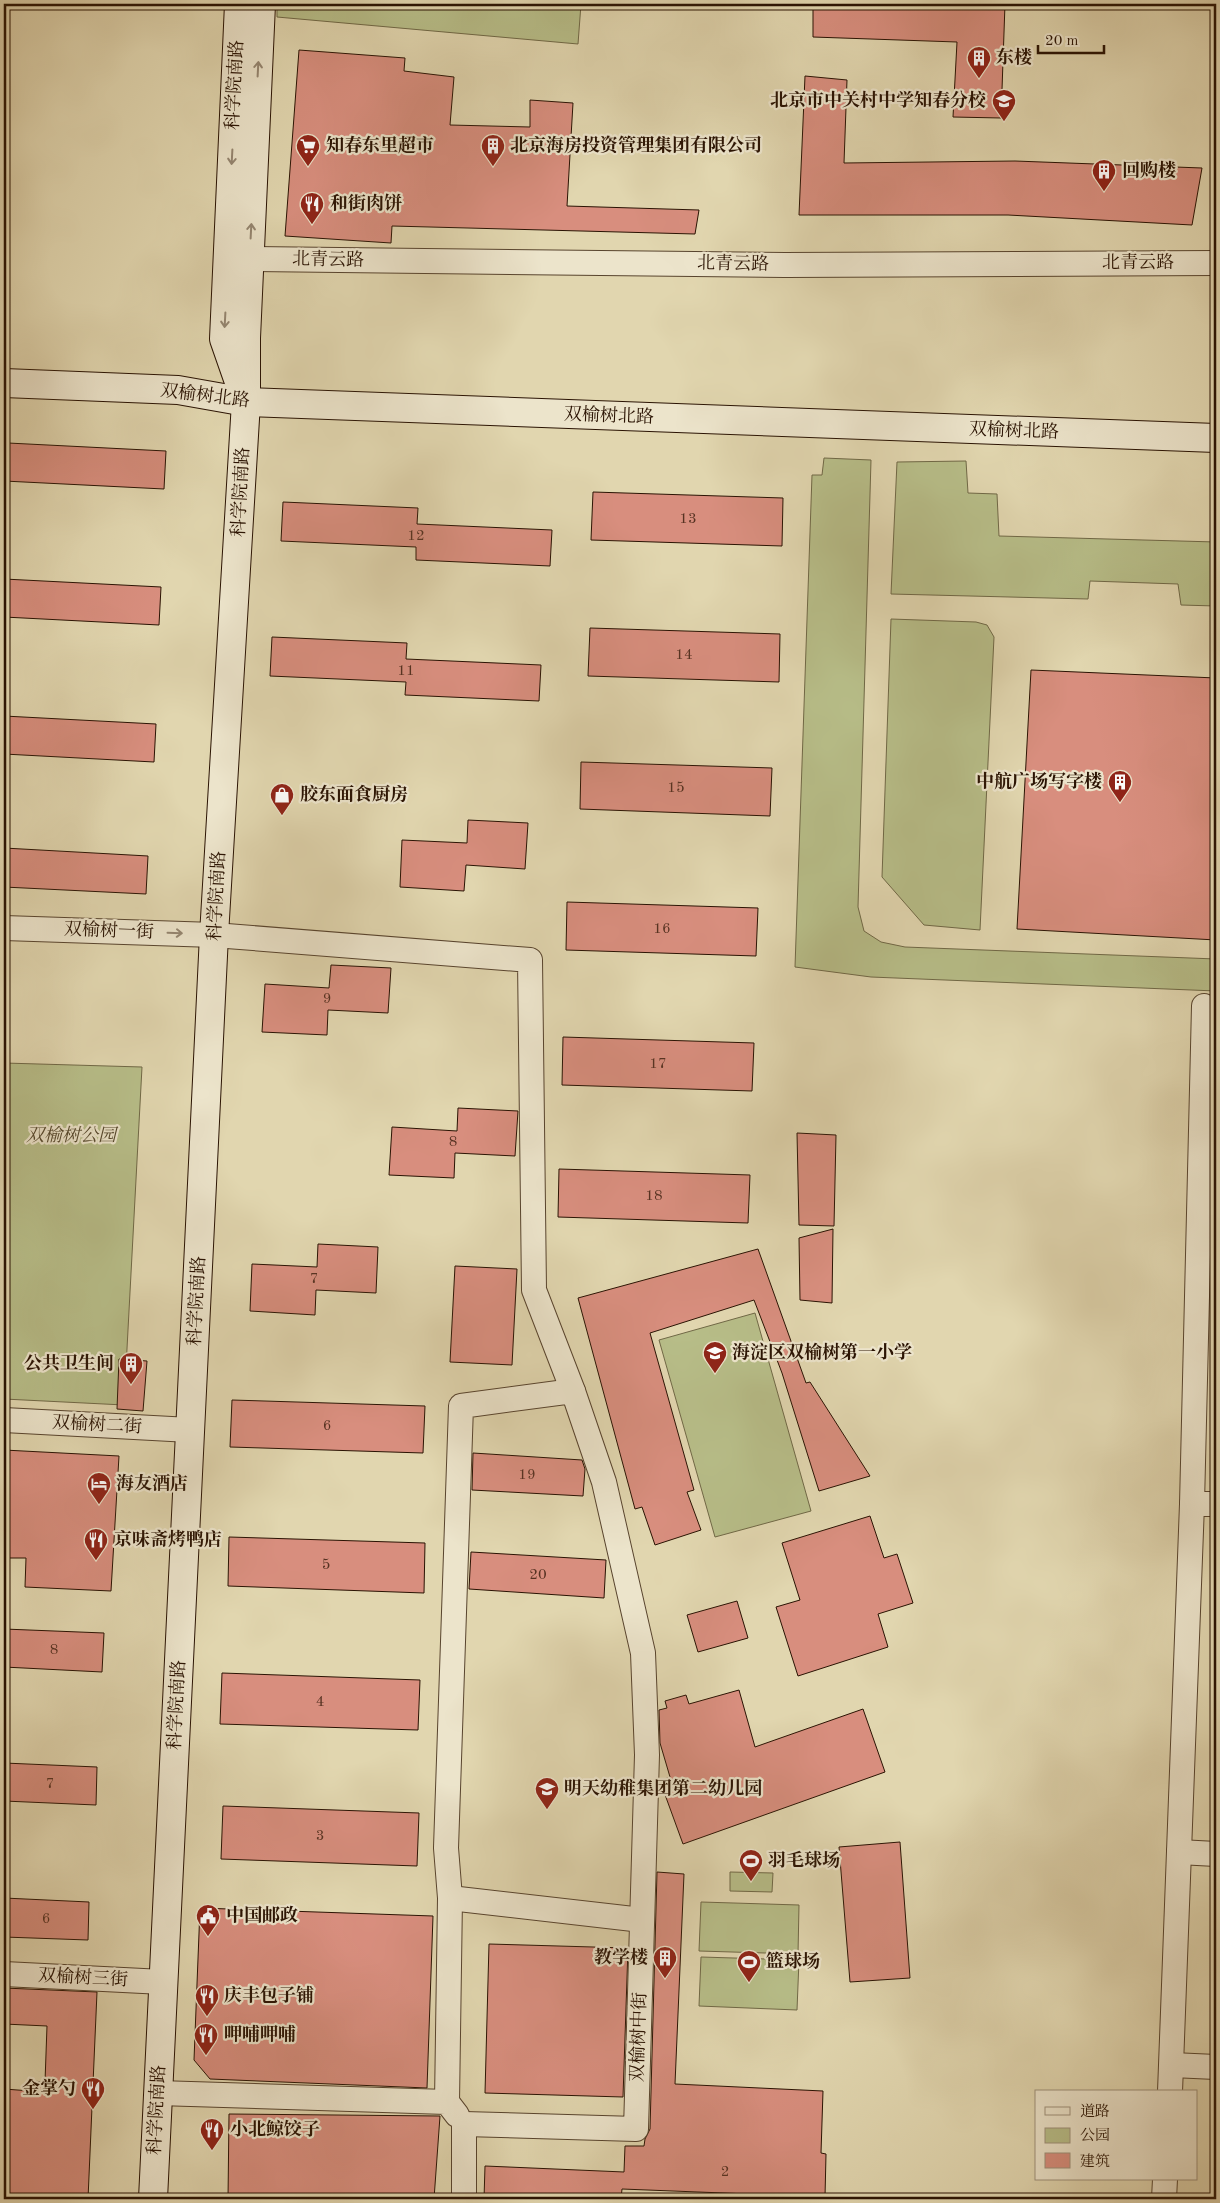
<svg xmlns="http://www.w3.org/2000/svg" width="1220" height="2203" font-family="'Old Standard TT','Noto Serif SC',serif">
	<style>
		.green { fill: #b7bd88; stroke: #706846 }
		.building { fill: #d88e7e; stroke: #2a1303 }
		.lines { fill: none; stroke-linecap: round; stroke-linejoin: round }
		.street-casing { stroke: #58442e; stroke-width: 26 }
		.secondary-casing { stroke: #2a1303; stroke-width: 30 }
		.street { stroke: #ece4cb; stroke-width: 24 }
		.secondary { stroke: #ece4cb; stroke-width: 28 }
		.oneway { stroke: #958671 }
		.labels { text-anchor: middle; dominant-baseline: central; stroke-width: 4.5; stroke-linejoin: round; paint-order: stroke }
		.number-label { font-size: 15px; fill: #563222 }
		.poi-label { font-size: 18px; font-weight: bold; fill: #2a1303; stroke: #ece4cb; text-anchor: start }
		.street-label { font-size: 18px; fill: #2a1303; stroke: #ece4cb }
		.park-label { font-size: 18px; font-style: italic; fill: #54462b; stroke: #ece4cb }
	</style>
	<rect width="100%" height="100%" fill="#e1d6af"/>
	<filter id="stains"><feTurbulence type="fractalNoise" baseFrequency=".004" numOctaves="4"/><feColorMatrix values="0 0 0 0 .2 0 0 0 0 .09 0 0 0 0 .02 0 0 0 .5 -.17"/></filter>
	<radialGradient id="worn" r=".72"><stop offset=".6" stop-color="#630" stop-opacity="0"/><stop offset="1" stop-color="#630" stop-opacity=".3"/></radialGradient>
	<!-- green -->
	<g class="green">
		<polygon points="277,4 581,4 578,44 277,17"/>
		<polygon points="824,458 871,460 858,907 864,931 881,942 905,947 1216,959 1216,991 871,977 795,967 812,475 822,475"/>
		<polygon points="966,461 968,493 997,494 999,536 1216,542 1216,606 1181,605 1178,584 1090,581 1088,599 891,594 897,462"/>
		<polygon points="891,619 976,622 987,625 994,637 980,930 924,925 882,877"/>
		<polygon points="4,1063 142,1067 124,1405 4,1399"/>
		<polygon points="755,1313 811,1511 715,1537 659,1340"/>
		<polygon points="730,1872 773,1873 772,1892 730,1891"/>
		<polygon points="701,1902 799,1905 798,1954 699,1951"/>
		<polygon points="701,1957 799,1960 797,2010 699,2006"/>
	</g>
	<!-- building -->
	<g class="building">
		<polygon points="813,4 1005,4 1001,118 953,117 957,42 813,37"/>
		<polygon points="299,50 405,58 404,71 454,77 450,125 530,127 530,100 573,103 567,206 699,210 695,234 392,226 391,243 285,236"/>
		<polygon points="805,76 847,80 844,163 1015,161 1202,168 1192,225 1008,215 799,215"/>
		<polygon points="8,443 166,451 164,489 4,481 4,460 8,460"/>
		<polygon points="593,492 783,498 782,546 591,540"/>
		<polygon points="283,502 418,508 417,524 552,530 550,566 416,560 416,547 281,541"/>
		<polygon points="4,579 161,587 159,625 4,617"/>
		<polygon points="590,628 780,634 779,682 588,676"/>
		<polygon points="272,637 407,643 406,659 541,665 539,701 405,695 406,682 270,676"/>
		<polygon points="1031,670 1216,678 1216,940 1017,929"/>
		<polygon points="4,716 156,724 154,762 4,754"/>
		<polygon points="581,762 772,768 770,816 580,809"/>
		<polygon points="468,820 528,823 525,869 466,865 464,891 400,887 402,840 467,843"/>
		<polygon points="4,848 148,856 146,894 4,887"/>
		<polygon points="567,902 758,908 756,956 566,950"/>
		<polygon points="331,965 391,968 388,1013 328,1010 327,1035 262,1032 265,984 329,988"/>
		<polygon points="563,1037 754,1043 752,1091 562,1085"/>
		<polygon points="458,1108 518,1111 515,1156 455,1153 454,1178 389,1175 392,1127 457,1131"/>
		<polygon points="797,1133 836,1135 834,1226 799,1225"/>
		<polygon points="559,1169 750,1175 748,1223 558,1217"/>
		<polygon points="833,1229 832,1303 800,1300 799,1238"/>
		<polygon points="318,1244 378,1247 376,1293 316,1290 315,1315 250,1311 252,1264 317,1267"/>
		<polygon points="758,1249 806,1383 810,1382 870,1476 819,1491 782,1373 754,1300 650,1333 694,1490 687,1492 701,1530 655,1545 642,1507 635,1509 578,1298"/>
		<polygon points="455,1266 517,1269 512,1365 450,1362"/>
		<polygon points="119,1359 147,1361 143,1411 117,1409"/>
		<polygon points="232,1400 425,1406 423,1453 230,1447"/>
		<polygon points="4,1450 119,1456 111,1591 25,1587 26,1558 4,1558"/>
		<polygon points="473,1453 582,1460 585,1469 583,1496 472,1490"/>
		<polygon points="870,1516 884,1558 897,1554 913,1603 878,1614 888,1647 798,1676 776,1607 800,1600 782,1543"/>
		<polygon points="229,1537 425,1543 424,1593 228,1586"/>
		<polygon points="471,1552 606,1560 604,1598 469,1589"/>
		<polygon points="737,1601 748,1638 698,1652 687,1615"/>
		<polygon points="4,1629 104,1633 102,1672 4,1667"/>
		<polygon points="222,1673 420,1680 418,1730 220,1724"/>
		<polygon points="739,1690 755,1747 863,1709 885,1772 683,1844 660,1781 670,1777 660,1743 659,1710 667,1708 665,1701 686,1695 689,1704"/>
		<polygon points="4,1763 97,1767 96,1805 4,1801"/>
		<polygon points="223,1806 419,1813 417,1866 221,1859"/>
		<polygon points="900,1842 910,1978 850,1982 839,1847"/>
		<polygon points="657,1872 684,1874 675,2084 823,2091 821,2153 826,2154 825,2197 622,2189 621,2199 484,2199 485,2166 624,2172 625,2146 644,2146 645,2139 650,2129"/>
		<polygon points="4,1898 89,1902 88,1940 4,1937"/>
		<polygon points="200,1908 433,1916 427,2088 210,2079 194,2060"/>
		<polygon points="489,1944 628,1948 623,2097 485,2093"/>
		<polygon points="4,1988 97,1992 88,2199 4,2199 4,2089 31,2091 32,2081 45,2082 47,2026 4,2024"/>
		<polygon points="229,2114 440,2116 434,2199 228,2199"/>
	</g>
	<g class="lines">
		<!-- street casing -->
		<g class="street-casing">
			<g id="street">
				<polyline points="249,259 785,265 1216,263"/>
				<polyline points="4,928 214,935 530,960 534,1290 573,1391"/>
				<polyline points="4,1420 190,1430"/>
				<polyline points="1192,1504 1216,1504"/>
				<polyline points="1179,1852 1216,1854"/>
				<polyline points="450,1898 642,1920"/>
				<polyline points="4,1974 163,1982"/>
				<polyline points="1172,2065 1216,2067"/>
				<polyline points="1170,2092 1192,1504 1204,1006"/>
				<polyline points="158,2093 447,2102 457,2115"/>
				<polyline points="447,2102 450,1898 446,1848 461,1406 573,1391 604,1482 643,1653 647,1755 636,2129 464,2124"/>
				<polyline points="464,2199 464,2124"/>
				<polyline points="1164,2199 1165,2179"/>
			</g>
		</g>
		<!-- secondary casing -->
		<g class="secondary-casing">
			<g id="secondary">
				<polyline points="239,382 224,339 239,4"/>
				<polyline points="4,383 178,390 246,402 1216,438"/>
				<polyline points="153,2199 214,935 246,402 246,338 261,4"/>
			</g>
		</g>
		<!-- street -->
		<use href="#street" class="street"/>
		<!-- secondary -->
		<use href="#secondary" class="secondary"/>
	</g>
	<!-- one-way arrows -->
	<defs><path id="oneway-shaft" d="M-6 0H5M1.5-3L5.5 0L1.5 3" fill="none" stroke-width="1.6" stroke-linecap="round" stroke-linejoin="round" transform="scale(1.25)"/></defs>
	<g class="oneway">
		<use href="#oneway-shaft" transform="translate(258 69) rotate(-87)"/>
		<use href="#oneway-shaft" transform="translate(232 157) rotate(93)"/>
		<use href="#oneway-shaft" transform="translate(251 231) rotate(-87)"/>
		<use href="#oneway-shaft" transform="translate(225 320) rotate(93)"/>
		<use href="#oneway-shaft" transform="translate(175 933) rotate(2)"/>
	</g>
	<!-- icons -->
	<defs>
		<g id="building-pin" transform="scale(1.25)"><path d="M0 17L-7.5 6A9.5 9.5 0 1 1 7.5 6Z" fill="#8f2418" stroke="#ece4cb"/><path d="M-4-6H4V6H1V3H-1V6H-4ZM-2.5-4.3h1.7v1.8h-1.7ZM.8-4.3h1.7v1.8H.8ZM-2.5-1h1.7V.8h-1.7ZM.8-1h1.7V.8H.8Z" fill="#fff"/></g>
		<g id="school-pin" transform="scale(1.25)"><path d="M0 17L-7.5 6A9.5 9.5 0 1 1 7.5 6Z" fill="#8f2418" stroke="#ece4cb"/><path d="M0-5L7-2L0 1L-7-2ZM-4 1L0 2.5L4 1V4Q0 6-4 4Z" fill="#fff"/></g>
		<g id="supermarket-pin" transform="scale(1.25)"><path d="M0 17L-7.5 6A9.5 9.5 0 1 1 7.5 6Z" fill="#8f2418" stroke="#ece4cb"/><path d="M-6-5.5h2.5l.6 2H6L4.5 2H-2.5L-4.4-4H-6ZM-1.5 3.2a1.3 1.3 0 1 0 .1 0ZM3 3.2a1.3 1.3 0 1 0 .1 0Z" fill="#fff"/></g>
		<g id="restaurant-pin" transform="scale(1.25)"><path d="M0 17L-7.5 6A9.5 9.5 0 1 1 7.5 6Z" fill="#8f2418" stroke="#ece4cb"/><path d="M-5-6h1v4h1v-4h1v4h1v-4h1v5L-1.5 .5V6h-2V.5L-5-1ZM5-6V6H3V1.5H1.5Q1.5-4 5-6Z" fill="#fff"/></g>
		<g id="shop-pin" transform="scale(1.25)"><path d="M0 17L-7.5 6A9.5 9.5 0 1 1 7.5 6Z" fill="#8f2418" stroke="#ece4cb"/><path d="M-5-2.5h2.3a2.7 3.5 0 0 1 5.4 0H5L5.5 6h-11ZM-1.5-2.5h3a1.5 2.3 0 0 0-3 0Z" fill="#fff"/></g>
		<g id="hotel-pin" transform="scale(1.25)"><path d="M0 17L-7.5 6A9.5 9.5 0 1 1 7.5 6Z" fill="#8f2418" stroke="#ece4cb"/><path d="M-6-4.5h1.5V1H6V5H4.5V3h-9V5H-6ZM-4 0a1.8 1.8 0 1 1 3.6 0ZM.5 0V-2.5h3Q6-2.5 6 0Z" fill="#fff"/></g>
		<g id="stadium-pin" transform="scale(1.25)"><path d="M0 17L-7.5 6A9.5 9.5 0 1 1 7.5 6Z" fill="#8f2418" stroke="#ece4cb"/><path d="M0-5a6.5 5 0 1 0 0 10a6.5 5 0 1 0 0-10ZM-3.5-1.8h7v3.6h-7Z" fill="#fff"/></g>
		<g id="civic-pin" transform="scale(1.25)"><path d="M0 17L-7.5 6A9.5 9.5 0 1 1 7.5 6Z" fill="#8f2418" stroke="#ece4cb"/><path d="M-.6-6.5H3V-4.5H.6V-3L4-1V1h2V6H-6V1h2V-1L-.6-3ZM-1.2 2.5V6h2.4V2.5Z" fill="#fff"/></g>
	</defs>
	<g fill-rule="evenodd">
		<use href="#building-pin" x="979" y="58"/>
		<use href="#school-pin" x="1004" y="101"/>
		<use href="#supermarket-pin" x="308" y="146"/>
		<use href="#building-pin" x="493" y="146"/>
		<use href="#building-pin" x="1104" y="171"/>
		<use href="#restaurant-pin" x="312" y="204"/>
		<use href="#building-pin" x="1120" y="782"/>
		<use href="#shop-pin" x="282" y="795"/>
		<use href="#school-pin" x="715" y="1353"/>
		<use href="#building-pin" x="131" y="1364"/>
		<use href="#hotel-pin" x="99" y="1484"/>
		<use href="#restaurant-pin" x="96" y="1540"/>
		<use href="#school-pin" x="547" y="1789"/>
		<use href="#stadium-pin" x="751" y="1861"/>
		<use href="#civic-pin" x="208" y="1916"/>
		<use href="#building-pin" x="665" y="1958"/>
		<use href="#stadium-pin" x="749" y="1962"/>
		<use href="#restaurant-pin" x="207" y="1996"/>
		<use href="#restaurant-pin" x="206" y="2035"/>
		<use href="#restaurant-pin" x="93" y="2089"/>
		<use href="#restaurant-pin" x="212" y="2130"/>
	</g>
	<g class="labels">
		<!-- number labels -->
		<g class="number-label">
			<text x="688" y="519">13</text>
			<text x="416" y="536">12</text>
			<text x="684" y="655">14</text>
			<text x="406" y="671">11</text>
			<text x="676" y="788">15</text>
			<text x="662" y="929">16</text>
			<text x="327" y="999">9</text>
			<text x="658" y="1064">17</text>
			<text x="453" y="1142">8</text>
			<text x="654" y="1196">18</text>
			<text x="314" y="1279">7</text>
			<text x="327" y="1426">6</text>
			<text x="527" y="1475">19</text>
			<text x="326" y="1565">5</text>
			<text x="538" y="1575">20</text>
			<text x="54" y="1650">8</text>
			<text x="320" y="1702">4</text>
			<text x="50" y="1784">7</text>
			<text x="320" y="1836">3</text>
			<text x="46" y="1919">6</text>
			<text x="725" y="2172">2</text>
		</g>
		<!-- poi labels -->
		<g class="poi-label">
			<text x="996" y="58">东楼</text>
			<text x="986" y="101" text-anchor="end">北京市中关村中学知春分校</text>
			<text x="326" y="146">知春东里超市</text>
			<text x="510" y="146">北京海房投资管理集团有限公司</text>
			<text x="1122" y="171">回购楼</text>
			<text x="330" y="204">和街肉饼</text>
			<text x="1102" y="782" text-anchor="end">中航广场写字楼</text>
			<text x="300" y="795">胶东面食厨房</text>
			<text x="732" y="1353">海淀区双榆树第一小学</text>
			<text x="114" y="1364" text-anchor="end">公共卫生间</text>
			<text x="116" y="1484">海友酒店</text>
			<text x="114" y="1540">京味斋烤鸭店</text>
			<text x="564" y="1789">明天幼稚集团第二幼儿园</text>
			<text x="768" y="1861">羽毛球场</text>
			<text x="226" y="1916">中国邮政</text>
			<text x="648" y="1958" text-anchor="end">教学楼</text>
			<text x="766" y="1962">篮球场</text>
			<text x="224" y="1996">庆丰包子铺</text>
			<text x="224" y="2035">呷哺呷哺</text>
			<text x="76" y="2089" text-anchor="end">金掌勺</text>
			<text x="230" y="2130">小北鲸饺子</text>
		</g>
		<!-- street labels -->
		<g class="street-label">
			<text transform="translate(235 85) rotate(-87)">科学院南路</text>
			<text transform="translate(328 260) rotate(1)">北青云路</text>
			<text x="1138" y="263">北青云路</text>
			<text transform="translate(733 264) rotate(1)">北青云路</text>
			<text transform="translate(205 396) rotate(7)">双榆树北路</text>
			<text transform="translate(609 416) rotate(2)">双榆树北路</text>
			<text transform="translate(1014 431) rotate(2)">双榆树北路</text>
			<text transform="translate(241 492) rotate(-87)">科学院南路</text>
			<text transform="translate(217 896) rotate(-87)">科学院南路</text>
			<text transform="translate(109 931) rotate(2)">双榆树一街</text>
			<text transform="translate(197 1301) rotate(-87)">科学院南路</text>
			<text transform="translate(97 1425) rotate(3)">双榆树二街</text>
			<text transform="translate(177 1705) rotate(-87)">科学院南路</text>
			<text transform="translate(83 1978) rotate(3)">双榆树三街</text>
			<text transform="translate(639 2037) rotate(-88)">双榆树中街</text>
			<text transform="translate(157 2110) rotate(-87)">科学院南路</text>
		</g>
		<!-- park labels -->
		<g class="park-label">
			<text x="71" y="1136">双榆树公园</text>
		</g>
	</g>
	<!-- margin -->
	<rect width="1220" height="2203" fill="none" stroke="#e1d6af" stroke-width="20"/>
	<rect x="5" y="5" width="1210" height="2193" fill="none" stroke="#2a1303" stroke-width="2.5"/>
	<rect x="10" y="10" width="1200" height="2183" fill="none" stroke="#2a1303"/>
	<!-- legend -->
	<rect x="1035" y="2090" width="162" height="90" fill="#ece4cb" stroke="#9e907b"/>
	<rect x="1045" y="2107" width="25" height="8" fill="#ece4cb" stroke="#9e907b"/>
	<text x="1080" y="2116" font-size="15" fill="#2a1303">道路</text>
	<rect x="1045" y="2128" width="25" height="15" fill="#b7bd88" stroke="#9e907b"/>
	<text x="1080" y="2140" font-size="15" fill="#2a1303">公园</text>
	<rect x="1045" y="2153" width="25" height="15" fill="#d88e7e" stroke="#9e907b"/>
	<text x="1080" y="2166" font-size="15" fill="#2a1303">建筑</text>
	<!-- scale -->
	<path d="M1038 45v8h66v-8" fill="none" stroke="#2a1303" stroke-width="2.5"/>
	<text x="1045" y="45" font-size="15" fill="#2a1303" stroke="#ece4cb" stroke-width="4" paint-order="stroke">20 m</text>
	<rect width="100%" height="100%" filter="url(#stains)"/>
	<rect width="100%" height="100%" fill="url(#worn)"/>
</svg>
